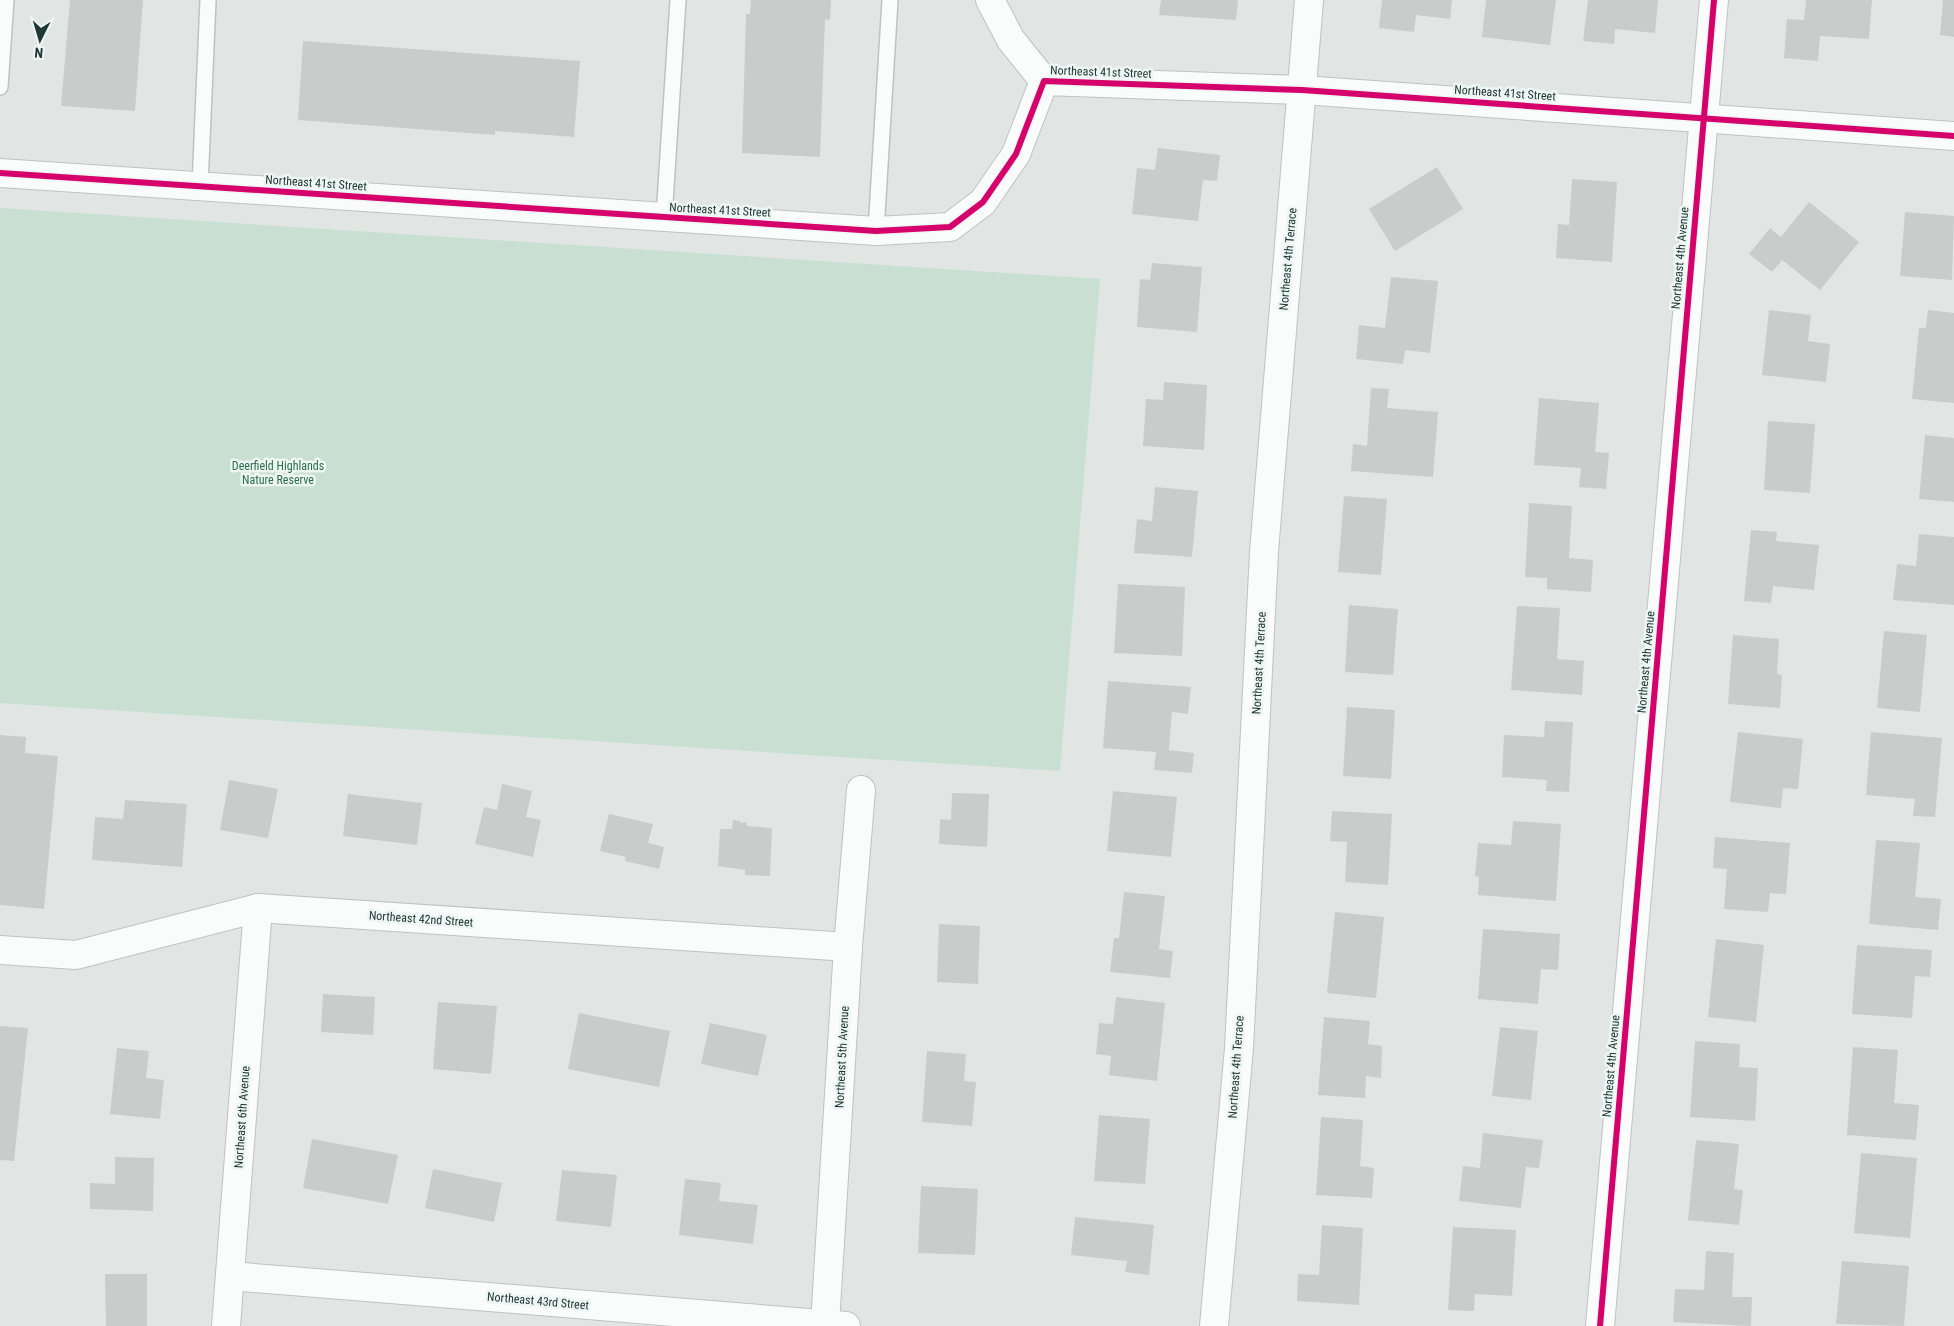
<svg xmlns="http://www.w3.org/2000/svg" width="1954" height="1326" font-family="'Roboto Condensed',sans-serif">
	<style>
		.green { fill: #c9dfd2 }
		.building { fill: #c8cdcc }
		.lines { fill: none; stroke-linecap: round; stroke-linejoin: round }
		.lane-casing { stroke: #bec3c1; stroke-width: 18 }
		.street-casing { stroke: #bec3c1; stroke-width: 30 }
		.lane { stroke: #fafbfb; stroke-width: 15 }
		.street { stroke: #fafbfb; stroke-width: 28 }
		.cycleway-casing { stroke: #eef6f3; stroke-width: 9 }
		.cycleway { stroke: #d6006c; stroke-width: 6 }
		.labels { text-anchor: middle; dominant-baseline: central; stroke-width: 5; stroke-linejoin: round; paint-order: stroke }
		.street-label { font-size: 12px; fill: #203835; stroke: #eef6f3 }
		.park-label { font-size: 12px; fill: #2b6e4d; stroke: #eef6f3 }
	</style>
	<rect width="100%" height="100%" fill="#e1e6e4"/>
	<!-- green -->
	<polygon class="green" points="0,208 1100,279 1060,771 0,703"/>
	<!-- building -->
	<g class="building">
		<polygon points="70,0 143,0 135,111 61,106"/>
		<polygon points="751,0 831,0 830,20 825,19 820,157 742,153 746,14 750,14"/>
		<polygon points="1161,0 1238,0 1236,20 1159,15"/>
		<polygon points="1382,0 1452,0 1450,19 1416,15 1414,32 1379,28"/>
		<polygon points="1486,0 1556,0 1550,45 1482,37"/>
		<polygon points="1588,0 1658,0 1655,33 1615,29 1614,44 1583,41"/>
		<polygon points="1806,0 1872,0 1869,39 1820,36 1818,61 1784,58 1787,19 1804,20"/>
		<polygon points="1943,0 1954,0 1954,37 1940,35"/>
		<polygon points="303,41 580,61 574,137 495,131 495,135 298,120"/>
		<polygon points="1158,148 1220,155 1217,181 1203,180 1198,221 1132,214 1137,168 1155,170"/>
		<polygon points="1437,167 1463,209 1395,251 1369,209"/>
		<polygon points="1572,179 1617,182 1612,262 1556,258 1558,224 1569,225"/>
		<polygon points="1809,202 1859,242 1820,290 1782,260 1772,272 1749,254 1770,228 1781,237"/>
		<polygon points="1905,212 1954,216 1952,280 1900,276"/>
		<polygon points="1152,263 1202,267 1197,332 1137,327 1140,279 1150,280"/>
		<polygon points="1391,277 1438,281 1430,353 1405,350 1403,364 1356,359 1359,325 1385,328"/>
		<polygon points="1769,310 1811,315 1808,341 1830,344 1826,382 1762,375"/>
		<polygon points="1928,310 1954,313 1954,403 1912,399 1919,328 1926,328"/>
		<polygon points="1164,382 1207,385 1204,450 1143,446 1146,399 1163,400"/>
		<polygon points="1371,388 1389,389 1387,408 1438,412 1433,477 1351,471 1353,444 1367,446"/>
		<polygon points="1539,398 1599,403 1595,452 1609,453 1606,489 1579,487 1581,468 1534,465"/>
		<polygon points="1768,421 1815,424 1810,493 1764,490"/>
		<polygon points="1925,435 1954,438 1954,502 1919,499"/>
		<polygon points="1155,487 1198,491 1192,557 1134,553 1137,519 1152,521"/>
		<polygon points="1344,496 1387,499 1381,575 1338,572"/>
		<polygon points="1529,503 1572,506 1569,558 1593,560 1591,592 1547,589 1547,578 1525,577"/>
		<polygon points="1751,530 1777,532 1776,541 1819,545 1814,590 1773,586 1771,603 1744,601"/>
		<polygon points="1919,534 1954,537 1954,605 1893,600 1897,564 1916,566"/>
		<polygon points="1118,584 1185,587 1182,656 1114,653"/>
		<polygon points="1349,605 1398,609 1393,675 1345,672"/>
		<polygon points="1517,606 1560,608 1557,659 1584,661 1582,695 1511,690"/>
		<polygon points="1884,631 1927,635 1920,712 1877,708"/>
		<polygon points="1733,635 1779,639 1777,674 1782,675 1780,708 1728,704"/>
		<polygon points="1108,681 1191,687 1188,714 1172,712 1169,750 1194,753 1192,773 1154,770 1156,752 1103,748"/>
		<polygon points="1347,707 1395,710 1391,779 1343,776"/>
		<polygon points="1545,721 1573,722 1569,792 1546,791 1547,780 1502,777 1504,735 1544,737"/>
		<polygon points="1738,732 1803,739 1798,789 1783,788 1781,808 1730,802"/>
		<polygon points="1871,732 1942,738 1935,817 1913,816 1915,799 1866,795"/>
		<polygon points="0,735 26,737 25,753 58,756 44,909 0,905"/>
		<polygon points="229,780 278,789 268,838 220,830"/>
		<polygon points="502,784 532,791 526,817 541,820 533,857 475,844 484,807 497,810"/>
		<polygon points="1113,791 1177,797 1171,857 1107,851"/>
		<polygon points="952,793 989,794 987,847 939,844 940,819 951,820"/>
		<polygon points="348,794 422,803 417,845 343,836"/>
		<polygon points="125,800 187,804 182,867 92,860 95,817 123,819"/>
		<polygon points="1332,811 1392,814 1388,885 1345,882 1347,842 1330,841"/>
		<polygon points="609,814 653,824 648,843 664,847 659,869 625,861 626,857 600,851"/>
		<polygon points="733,820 740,821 740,823 746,822 747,826 772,828 770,876 745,875 745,870 718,866 720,829 732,829"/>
		<polygon points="1513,821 1561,824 1556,901 1478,895 1479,877 1475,876 1478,843 1511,845"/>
		<polygon points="1715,837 1790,843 1786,894 1770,893 1768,912 1724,909 1727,869 1713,868"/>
		<polygon points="1876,840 1920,843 1915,897 1941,899 1938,930 1869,924"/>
		<polygon points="1124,892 1165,896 1159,949 1173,951 1170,978 1110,972 1114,938 1119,938"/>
		<polygon points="1335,912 1384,917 1376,998 1327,993"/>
		<polygon points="939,924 980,926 978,984 937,982"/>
		<polygon points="1483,929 1560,934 1558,970 1541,969 1538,1004 1478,999"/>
		<polygon points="1716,939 1764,945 1756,1022 1708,1017"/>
		<polygon points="1857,945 1932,950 1930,977 1915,976 1912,1018 1852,1014"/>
		<polygon points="323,994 375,997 373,1035 321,1032"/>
		<polygon points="1116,997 1165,1003 1157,1081 1109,1075 1111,1056 1096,1054 1099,1023 1113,1024"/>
		<polygon points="438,1002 497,1006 491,1074 433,1069"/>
		<polygon points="579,1013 670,1031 659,1087 568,1069"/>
		<polygon points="1324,1017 1370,1021 1368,1044 1382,1046 1381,1078 1366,1076 1365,1098 1318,1095"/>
		<polygon points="710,1023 767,1035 758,1076 701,1064"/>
		<polygon points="0,1026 28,1028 14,1161 0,1160"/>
		<polygon points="1500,1027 1538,1031 1531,1100 1492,1096"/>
		<polygon points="1695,1041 1740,1044 1739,1067 1758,1068 1755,1121 1690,1117"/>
		<polygon points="1853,1047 1898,1050 1894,1103 1919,1105 1916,1140 1847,1135"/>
		<polygon points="117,1048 149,1051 146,1078 164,1080 160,1119 110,1114"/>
		<polygon points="927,1051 966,1054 964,1081 976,1082 972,1126 922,1122"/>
		<polygon points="1099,1115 1150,1119 1145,1184 1094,1181"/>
		<polygon points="1321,1117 1363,1120 1360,1166 1374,1168 1372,1198 1316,1195"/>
		<polygon points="1483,1133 1543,1140 1539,1168 1526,1167 1521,1208 1459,1201 1463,1166 1480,1168"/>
		<polygon points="312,1139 398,1155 388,1204 303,1188"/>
		<polygon points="1696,1140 1739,1144 1734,1189 1743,1190 1739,1225 1688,1220"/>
		<polygon points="1861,1153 1917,1158 1910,1238 1854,1233"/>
		<polygon points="115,1157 154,1158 153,1211 90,1209 90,1183 115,1184"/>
		<polygon points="433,1169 502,1183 494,1222 425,1208"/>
		<polygon points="562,1170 617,1175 611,1227 556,1221"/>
		<polygon points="685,1179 721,1183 719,1201 758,1205 753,1244 679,1235"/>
		<polygon points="921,1186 978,1189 975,1255 918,1253"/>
		<polygon points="1075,1217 1154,1225 1149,1275 1125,1272 1127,1261 1071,1255"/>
		<polygon points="1322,1225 1363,1228 1359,1305 1297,1301 1298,1274 1319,1275"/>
		<polygon points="1453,1227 1516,1230 1512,1296 1475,1294 1474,1311 1448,1310"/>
		<polygon points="1706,1251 1734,1253 1732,1297 1752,1297 1751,1326 1673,1322 1675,1289 1704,1290"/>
		<polygon points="1842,1261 1909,1266 1904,1326 1836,1324"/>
		<polygon points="105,1274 147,1274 147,1326 106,1326"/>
	</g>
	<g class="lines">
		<!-- lane casing -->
		<g class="lane-casing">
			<g id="lane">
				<polyline points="0,87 6,0"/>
				<polyline points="200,186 208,0"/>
				<polyline points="664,218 678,0"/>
				<polyline points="876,231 890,0"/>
			</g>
		</g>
		<!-- street casing -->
		<g class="street-casing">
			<g id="street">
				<polyline points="990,0 1011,40 1044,81"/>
				<polyline points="0,173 876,231 950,227 983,202 1016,154 1044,81 1302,90 1954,136"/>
				<polyline points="0,950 76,955 258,908 848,947"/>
				<polyline points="230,1276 846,1326"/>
				<polyline points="825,1324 848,947 861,790"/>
				<polyline points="226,1326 258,908"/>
				<polyline points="1214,1326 1239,1048 1264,552 1309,0"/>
				<polyline points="1600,1326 1714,0"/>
			</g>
		</g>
		<!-- lane -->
		<use href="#lane" class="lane"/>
		<!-- street -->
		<use href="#street" class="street"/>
		<!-- cycleway casing -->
		<g class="cycleway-casing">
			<g id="cycleway">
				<polyline points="0,173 876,231 950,227 983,202 1016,154 1044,81 1302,90 1954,136"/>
				<polyline points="1600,1326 1714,0"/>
			</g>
		</g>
		<!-- cycleway -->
		<use href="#cycleway" class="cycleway"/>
	</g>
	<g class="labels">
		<!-- street labels -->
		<g class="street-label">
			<text transform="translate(1101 72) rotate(2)">Northeast 41st Street</text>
			<text transform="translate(1505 93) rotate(4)">Northeast 41st Street</text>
			<text transform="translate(316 183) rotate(4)">Northeast 41st Street</text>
			<text transform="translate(720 210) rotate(3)">Northeast 41st Street</text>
			<text transform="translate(1680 258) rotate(-85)">Northeast 4th Avenue</text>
			<text transform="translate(1288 259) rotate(-85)">Northeast 4th Terrace</text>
			<text transform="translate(1646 662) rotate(-85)">Northeast 4th Avenue</text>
			<text transform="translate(1259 663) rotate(-87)">Northeast 4th Terrace</text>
			<text transform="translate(421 919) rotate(4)">Northeast 42nd Street</text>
			<text transform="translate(842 1057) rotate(-87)">Northeast 5th Avenue</text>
			<text transform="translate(1611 1066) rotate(-85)">Northeast 4th Avenue</text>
			<text transform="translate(1236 1067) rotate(-86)">Northeast 4th Terrace</text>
			<text transform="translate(242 1117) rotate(-86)">Northeast 6th Avenue</text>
			<text transform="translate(538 1301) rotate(5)">Northeast 43rd Street</text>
		</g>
		<!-- park labels -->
		<g class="park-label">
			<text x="278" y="466">Deerfield Highlands<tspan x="278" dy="14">Nature Reserve</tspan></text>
		</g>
	</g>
	<!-- north arrow -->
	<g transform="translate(40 40) rotate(185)" stroke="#eef6f3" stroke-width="4" paint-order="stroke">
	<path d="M0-4L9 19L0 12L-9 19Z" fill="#203835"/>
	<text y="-8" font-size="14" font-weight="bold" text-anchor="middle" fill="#203835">N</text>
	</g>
</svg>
